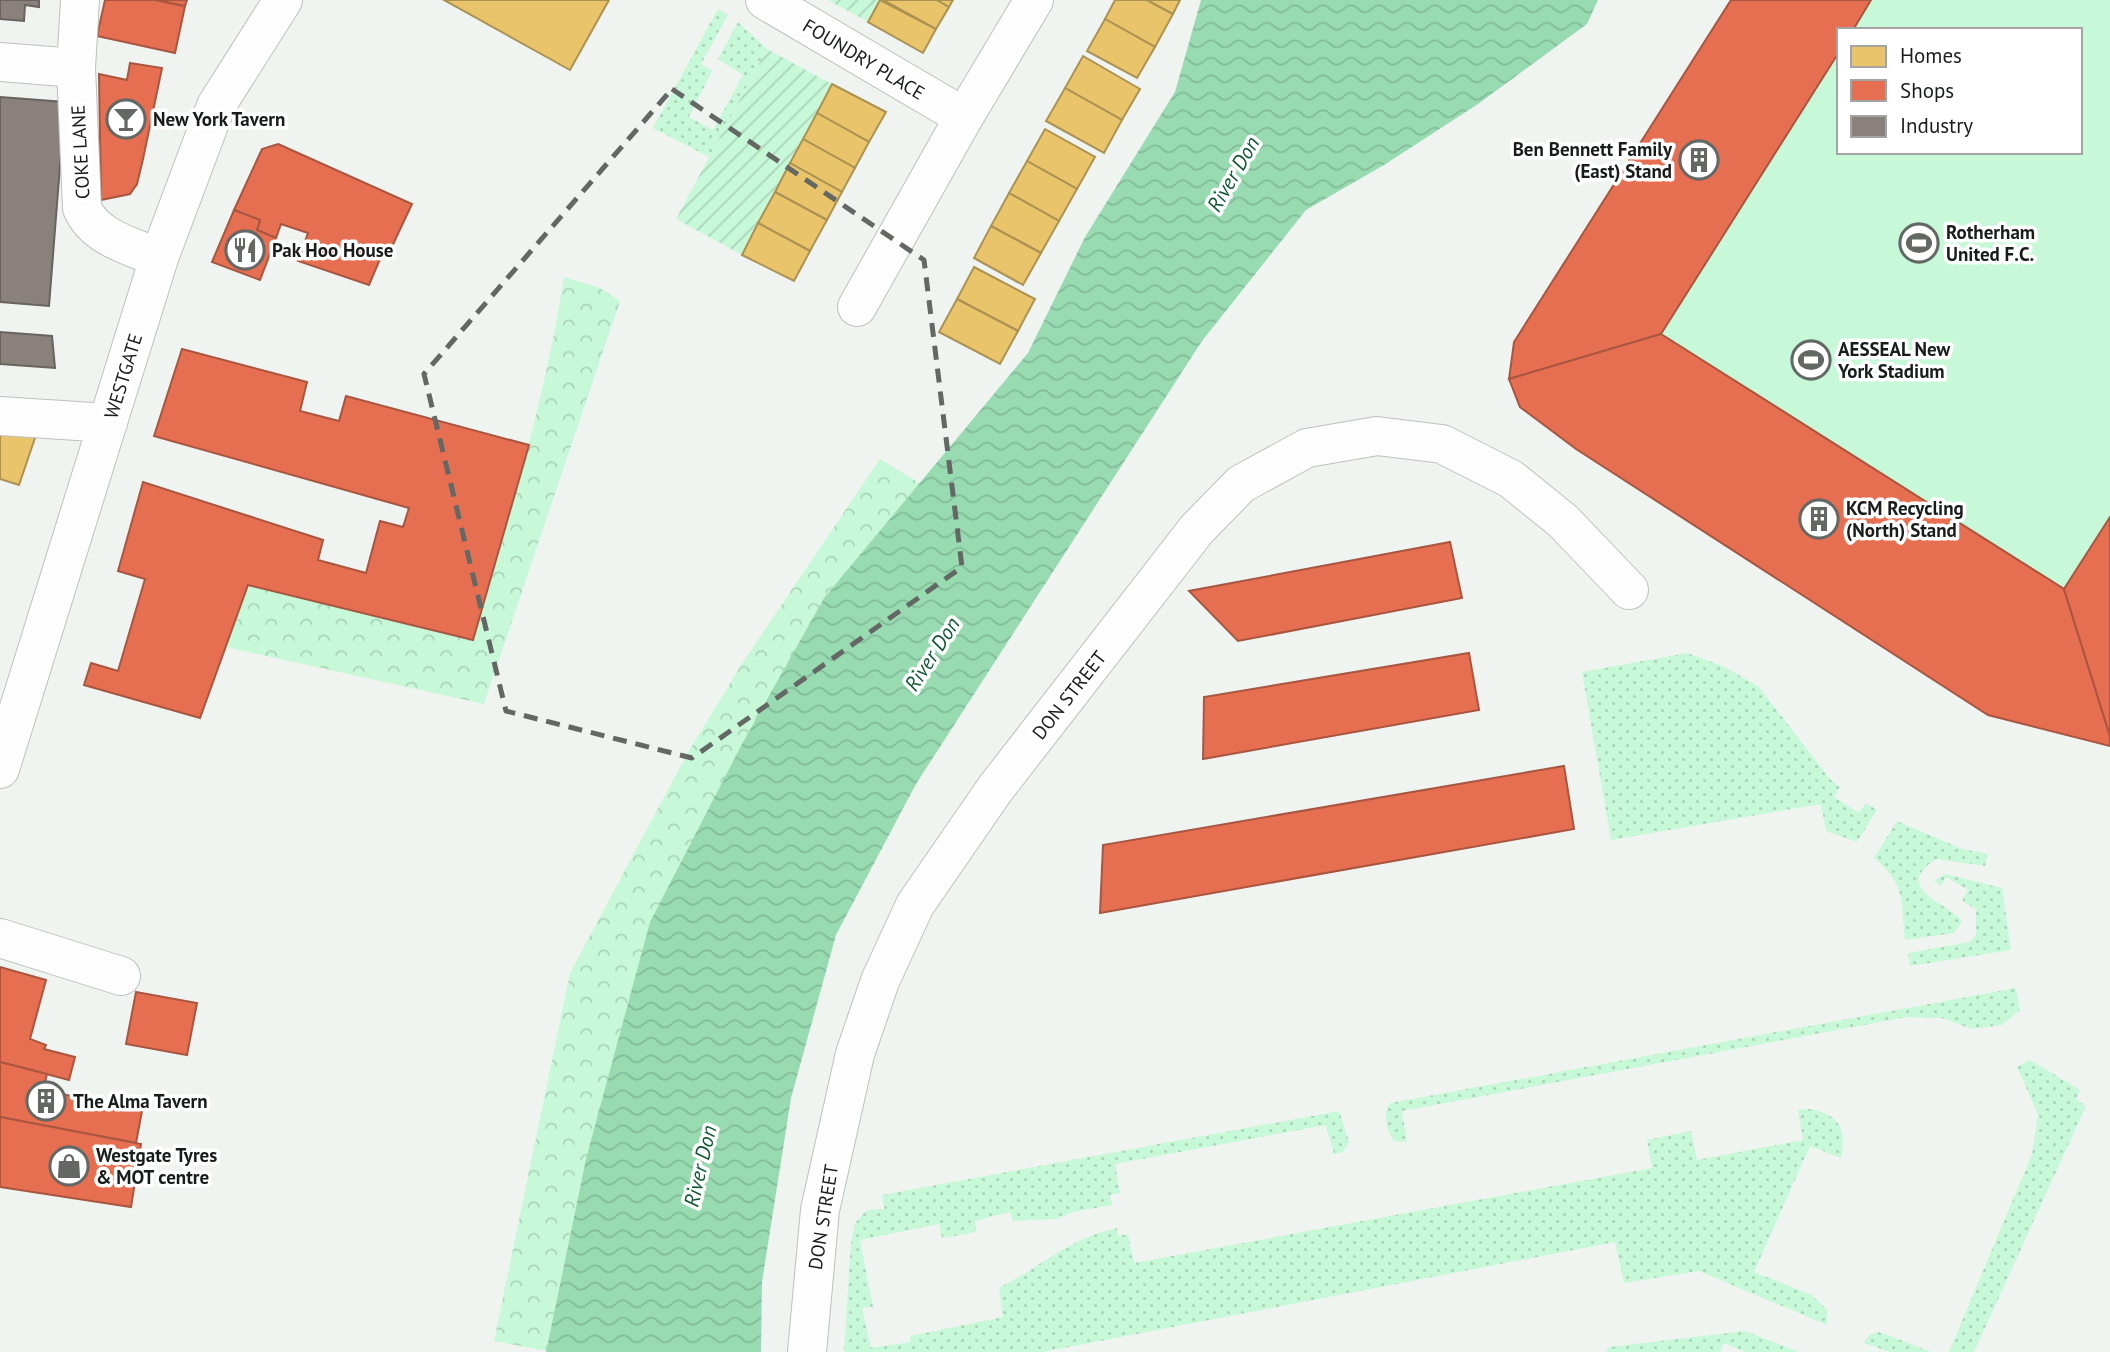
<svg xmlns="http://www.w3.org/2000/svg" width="2110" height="1352" font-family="'PT Sans',sans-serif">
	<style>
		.grass { fill: url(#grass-dots) }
		.forest { fill: url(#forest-crowns) }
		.garden { fill: url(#garden-furrows) }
		.pitch { fill: #c7f8d8; fill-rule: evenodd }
		.water { fill: url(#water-waves) }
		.homes { fill: #e9c46a; stroke: #ab9252; stroke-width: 2 }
		.shops { fill: #e76f51; stroke: #a95640; stroke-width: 2 }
		.industry { fill: #8a817c; stroke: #68635f; stroke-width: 2 }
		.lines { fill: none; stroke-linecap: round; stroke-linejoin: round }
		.street-casing { stroke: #bdc0be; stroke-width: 40 }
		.secondary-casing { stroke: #bdc0be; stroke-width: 40 }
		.street { stroke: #fdfdfd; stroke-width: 38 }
		.secondary { stroke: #fdfdfd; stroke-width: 38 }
		.marked { fill: none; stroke: #646865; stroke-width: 5; stroke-dasharray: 14 9; stroke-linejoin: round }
		.labels { text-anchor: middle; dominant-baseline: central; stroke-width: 7; stroke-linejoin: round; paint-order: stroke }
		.street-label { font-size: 19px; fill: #191c1a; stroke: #fff }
		.poi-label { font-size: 19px; font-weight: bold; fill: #191c1a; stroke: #fff; text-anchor: start }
		.water-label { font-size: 21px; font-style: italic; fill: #115833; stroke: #fff }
	</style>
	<defs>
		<pattern id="grass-dots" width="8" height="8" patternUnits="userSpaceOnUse" patternTransform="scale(1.75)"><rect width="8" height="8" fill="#c7f8d8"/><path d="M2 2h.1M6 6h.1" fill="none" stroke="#aad4b9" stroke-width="1.8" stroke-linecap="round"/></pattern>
		<pattern id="forest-crowns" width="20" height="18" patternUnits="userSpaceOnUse" patternTransform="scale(1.75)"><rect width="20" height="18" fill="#c7f8d8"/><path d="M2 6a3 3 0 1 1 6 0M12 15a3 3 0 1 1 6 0" fill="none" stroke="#aad4b9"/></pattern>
		<pattern id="garden-furrows" width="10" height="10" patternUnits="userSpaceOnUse" patternTransform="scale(1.75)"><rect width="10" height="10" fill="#c7f8d8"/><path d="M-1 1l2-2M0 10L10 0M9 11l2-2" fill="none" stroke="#aad4b9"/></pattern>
		<pattern id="water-waves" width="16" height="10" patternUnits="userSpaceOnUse" patternTransform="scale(1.75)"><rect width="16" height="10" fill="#98dbb1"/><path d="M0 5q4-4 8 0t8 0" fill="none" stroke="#82bb98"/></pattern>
	</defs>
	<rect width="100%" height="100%" fill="#f0f4f1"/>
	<!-- grass -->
	<g class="grass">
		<polygon points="718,9 728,15 701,64 712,71 689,117 713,130 743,75 718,59 738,22 767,49 709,157 653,128"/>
		<polygon points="1687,653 1725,667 1759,687 1830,779 1840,787 1834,797 1859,813 1866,803 1877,810 1857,842 1826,831 1821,804 1611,840 1582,672"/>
		<path d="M1897,821l65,28 26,5 -3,12 -49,-7c-47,31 17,45 26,63l-8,11 -49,7c-4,-39 1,-56 -31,-82z"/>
		<polygon points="1945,874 2002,888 2011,950 1910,966 1908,953 1969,942 1976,936 1976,909 1962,901 1968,890 1946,877 1941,886 1934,881"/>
		<path d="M2016,988l4,22 -18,15 -30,4 -30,-11 -35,-1 -505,94 5,31 -13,-1c-7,-8 -12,-28 -4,-38z"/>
		<polygon points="2030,1060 2080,1090 2076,1099 2086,1106 1974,1352 1949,1352 2032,1154 2038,1115 2017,1067"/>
		<path d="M1811,1109c30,7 36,21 30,49l-31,-12 -56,126 58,23 15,15v15l-128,-54 -75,12 -9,-41 -572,110h-199l7,-110 4,-19 12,-13 17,-1 -2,-14 457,-84 10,31 -6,10 -9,2 -8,-29 -211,39 5,29 -10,2 2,10 -39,7 -16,7 -44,2 -3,-9 -35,9 1,11 -34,6 -3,-14 -79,16 13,67 -11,1 9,40 39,-6v-6l93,-19 -4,-29c44,-22 68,-49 118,-60l1,8 10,-2 6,29 518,-95 -5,-28 44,-9 6,29 106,-20 -5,-30z"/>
		<polygon points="1745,1331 1799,1352 1745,1352 1724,1343 1720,1352 1606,1352 1609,1347"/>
		<polygon points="1878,1332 1885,1334 1931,1352 1890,1352 1864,1343 1869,1335"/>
	</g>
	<!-- forest -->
	<g class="forest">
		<path d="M564,277l36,11 20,13 -136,403 -258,-57 22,-62 225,55c35,-120 72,-239 91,-363z"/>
		<polygon points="880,459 921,484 824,598 743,742 586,1159 546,1351 494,1341 570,973 687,754 743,662"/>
	</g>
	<!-- garden -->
	<g class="garden">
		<polygon points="828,0 880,0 868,22"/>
		<polygon points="767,49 832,84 742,255 676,219"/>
	</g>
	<!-- pitch -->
	<path class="pitch" d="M1731,0h379v746l-122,-31 -412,-266 -56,-42 -11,-28 5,-37zM1839,30h241v122h-241z"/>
	<!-- water -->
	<polygon class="water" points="1201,0 1598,0 1587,24 1478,104 1384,165 1306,210 1202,341 916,784 836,935 791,1098 762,1282 761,1352 546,1352 586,1159 650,922 743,742 824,598 1028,353 1085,237 1175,92"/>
	<!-- homes -->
	<g class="homes">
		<polygon points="444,0 609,0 570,70"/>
		<polygon points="880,0 936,29 923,53 868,22"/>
		<polygon points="883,0 937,0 949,7 936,29"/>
		<polygon points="937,0 953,0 949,7"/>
		<polygon points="1115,0 1147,0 1173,14 1155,47 1105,19"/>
		<polygon points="1147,0 1180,0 1173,14"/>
		<polygon points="1105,19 1155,47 1137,78 1087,51"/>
		<polygon points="1083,56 1140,89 1122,120 1065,88"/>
		<polygon points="832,84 886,112 869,142 817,113"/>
		<polygon points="1065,88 1122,120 1104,153 1046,121"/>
		<polygon points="817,113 869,142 855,168 803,139"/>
		<polygon points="1045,129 1095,157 1077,189 1027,161"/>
		<polygon points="803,139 855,168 842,192 790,163"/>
		<polygon points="1027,161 1077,189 1059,221 1009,193"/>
		<polygon points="790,163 842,192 827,220 775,192"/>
		<polygon points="775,192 827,220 810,251 758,223"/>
		<polygon points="1009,193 1059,221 1041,253 991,226"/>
		<polygon points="758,223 810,251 794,281 742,255"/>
		<polygon points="991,226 1041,253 1023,285 974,258"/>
		<polygon points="974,267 1035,299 1018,331 957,299"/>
		<polygon points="957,299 1018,331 1000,364 939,332"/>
		<polygon points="0,434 36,435 19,485 0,479"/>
	</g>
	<!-- shops -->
	<g class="shops">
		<polygon points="105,0 156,0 185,6 175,53 97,36"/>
		<polygon points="156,0 187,0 185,6"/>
		<polygon points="1731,0 1871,0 1853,30 1839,30 1839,52 1661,334 1509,379 1514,342"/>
		<polygon points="130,63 162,68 143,159 137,184 130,194 101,200 99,74 127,80"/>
		<polygon points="278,144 412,204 388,255 383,252 369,285 298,261 308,233 281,224 276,238 257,230 260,220 234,210 262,149"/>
		<polygon points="234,210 260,220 257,230 276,238 260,280 212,262"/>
		<polygon points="1661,334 2064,589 2110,736 2110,746 1988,715 1576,449 1520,407 1509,379"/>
		<polygon points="182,349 307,382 300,411 339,421 346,396 529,445 473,640 248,585 200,718 84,685 91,663 118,671 145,579 118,571 143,482 323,540 318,560 366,573 380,521 403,527 409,508 154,436"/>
		<polygon points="2110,517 2110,736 2064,589"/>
		<polygon points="1450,542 1462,598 1238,641 1189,591"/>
		<polygon points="1469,653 1479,710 1203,759 1204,697"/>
		<polygon points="1564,766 1574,829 1100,913 1103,845"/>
		<polygon points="0,967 46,980 30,1039 46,1045 44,1049 75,1057 69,1080 0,1062"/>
		<polygon points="136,992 197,1003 187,1055 126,1044"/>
		<polygon points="0,1062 47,1074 43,1090 142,1111 136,1143 0,1117"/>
		<polygon points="0,1117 141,1144 131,1207 0,1187"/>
	</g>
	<!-- industry -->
	<g class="industry">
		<polygon points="0,0 39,0 39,7 25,5 24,21 0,19"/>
		<polygon points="0,97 65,102 49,306 0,302"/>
		<polygon points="0,332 52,336 55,368 0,364"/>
	</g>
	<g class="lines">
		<!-- street casing -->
		<g class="street-casing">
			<g id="street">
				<path d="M80,0l-4,68 6,140c13,30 49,38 77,50"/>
				<polyline points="765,0 964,117 857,307"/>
				<polyline points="0,62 76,68"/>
				<polyline points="964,117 1034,0"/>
				<polyline points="0,416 108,423"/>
				<polyline points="0,938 121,976"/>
				<polyline points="807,1352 820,1210 855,1054 880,981 915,905 995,789 1197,529 1241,484 1307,448 1377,436 1442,444 1511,479 1563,521 1629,590"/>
			</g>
		</g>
		<!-- secondary casing -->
		<g class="secondary-casing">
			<polyline id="secondary" points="0,769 159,258 216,106 283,0"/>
		</g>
		<!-- street -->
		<use href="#street" class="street"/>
		<!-- secondary -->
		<use href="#secondary" class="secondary"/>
	</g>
	<!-- marked area -->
	<path class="marked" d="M672,89l252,171 38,307 -270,191 -186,-47 -82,-337z"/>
	<!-- icons -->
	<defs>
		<g id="bar-ring" transform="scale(2.0125)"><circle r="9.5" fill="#fff" stroke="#646865" stroke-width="1.5"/><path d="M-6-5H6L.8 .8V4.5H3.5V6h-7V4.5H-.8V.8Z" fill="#646865"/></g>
		<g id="building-ring" transform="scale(2.0125)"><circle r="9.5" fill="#fff" stroke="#646865" stroke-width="1.5"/><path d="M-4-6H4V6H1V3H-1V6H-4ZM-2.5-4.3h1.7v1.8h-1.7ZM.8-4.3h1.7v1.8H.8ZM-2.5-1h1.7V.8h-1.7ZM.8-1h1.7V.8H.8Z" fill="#646865"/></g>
		<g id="stadium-ring" transform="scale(2.0125)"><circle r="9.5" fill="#fff" stroke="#646865" stroke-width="1.5"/><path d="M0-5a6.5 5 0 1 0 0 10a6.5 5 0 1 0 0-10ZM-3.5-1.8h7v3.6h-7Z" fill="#646865"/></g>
		<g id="restaurant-ring" transform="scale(2.0125)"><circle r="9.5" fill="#fff" stroke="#646865" stroke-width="1.5"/><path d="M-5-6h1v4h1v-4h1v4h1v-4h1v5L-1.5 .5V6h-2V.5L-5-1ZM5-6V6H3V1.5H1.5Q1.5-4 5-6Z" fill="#646865"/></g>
		<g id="shop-ring" transform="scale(2.0125)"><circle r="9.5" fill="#fff" stroke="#646865" stroke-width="1.5"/><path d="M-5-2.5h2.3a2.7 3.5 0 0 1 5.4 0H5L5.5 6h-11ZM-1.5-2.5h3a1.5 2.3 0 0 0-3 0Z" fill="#646865"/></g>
	</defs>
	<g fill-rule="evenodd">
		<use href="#bar-ring" x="126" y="119"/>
		<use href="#building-ring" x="1699" y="160"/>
		<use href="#stadium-ring" x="1919" y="243"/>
		<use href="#restaurant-ring" x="245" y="250"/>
		<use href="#stadium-ring" x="1811" y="360"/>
		<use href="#building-ring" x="1819" y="519"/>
		<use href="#building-ring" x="46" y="1101"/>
		<use href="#shop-ring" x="69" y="1166"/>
	</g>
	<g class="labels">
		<!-- street labels -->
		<g class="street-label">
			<text transform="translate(864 59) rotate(31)">FOUNDRY PLACE</text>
			<text transform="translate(80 152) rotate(-93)">COKE LANE</text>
			<text transform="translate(123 376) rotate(-73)">WESTGATE</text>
			<text transform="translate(1069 695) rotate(-52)">DON STREET</text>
			<text transform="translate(823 1217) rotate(-81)">DON STREET</text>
		</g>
		<!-- poi labels -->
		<g class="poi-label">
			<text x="153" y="119">New York Tavern</text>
			<text x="1672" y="149" text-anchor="end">Ben Bennett Family<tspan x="1672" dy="22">(East) Stand</tspan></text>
			<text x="1946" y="232">Rotherham<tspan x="1946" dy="22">United F.C.</tspan></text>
			<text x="272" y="250">Pak Hoo House</text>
			<text x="1838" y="349">AESSEAL New<tspan x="1838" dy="22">York Stadium</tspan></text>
			<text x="1846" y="508">KCM Recycling<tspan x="1846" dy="22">(North) Stand</tspan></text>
			<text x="73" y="1101">The Alma Tavern</text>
			<text x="96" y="1155">Westgate Tyres<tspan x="96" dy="22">&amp; MOT centre</tspan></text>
		</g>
		<!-- water labels -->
		<g class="water-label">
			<text transform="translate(1233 174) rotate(-60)">River Don</text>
			<text transform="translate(932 654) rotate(-57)">River Don</text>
			<text transform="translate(700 1166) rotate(-77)">River Don</text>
		</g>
	</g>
	<!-- legend -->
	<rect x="1837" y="28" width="245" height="126" fill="#ffffff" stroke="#a3a4a3" stroke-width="2"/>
	<rect x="1851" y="46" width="35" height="21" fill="#e9c46a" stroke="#a3a4a3" stroke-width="2"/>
	<text x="1900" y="63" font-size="21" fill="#191c1a">Homes</text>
	<rect x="1851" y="80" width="35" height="21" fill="#e76f51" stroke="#a3a4a3" stroke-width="2"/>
	<text x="1900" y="98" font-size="21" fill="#191c1a">Shops</text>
	<rect x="1851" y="116" width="35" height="21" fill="#8a817c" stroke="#a3a4a3" stroke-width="2"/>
	<text x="1900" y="133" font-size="21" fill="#191c1a">Industry</text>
</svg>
